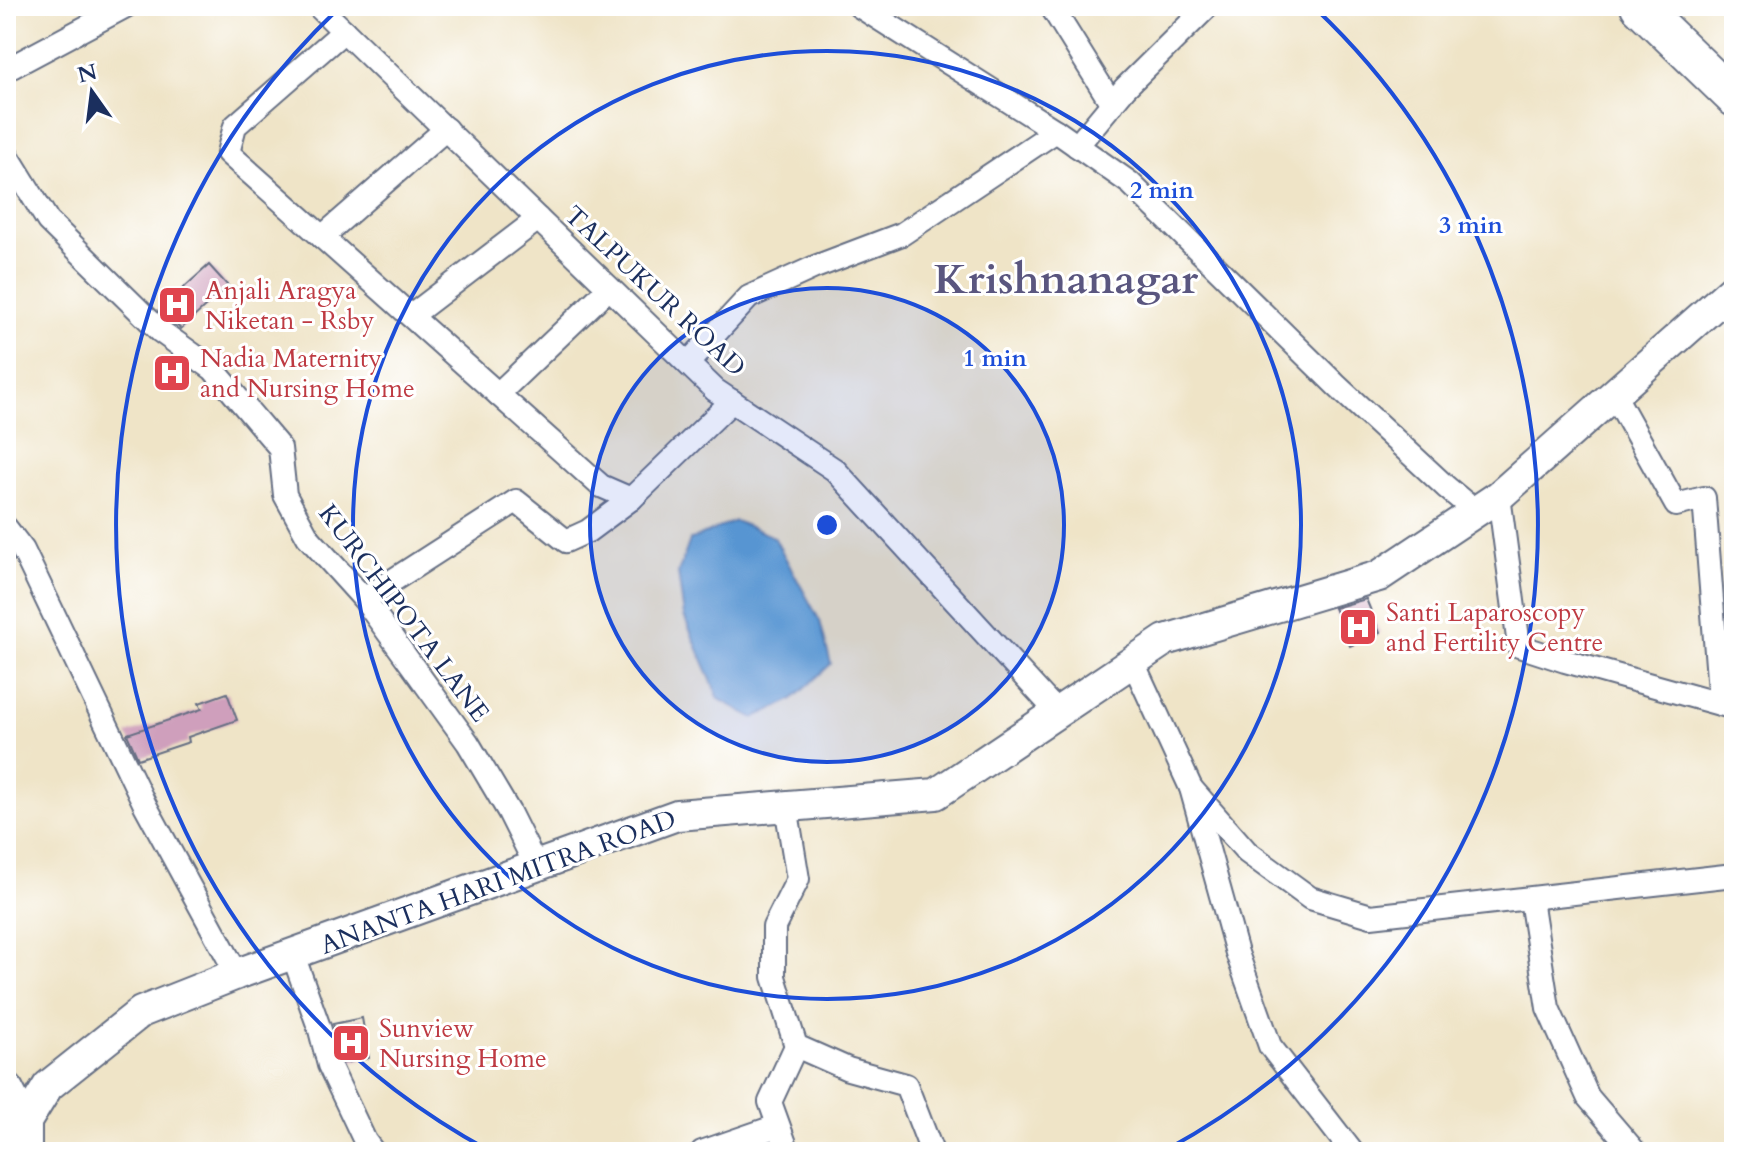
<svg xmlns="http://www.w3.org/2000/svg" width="1740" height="1158" font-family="Cardo,serif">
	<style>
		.water { fill: #5fa0d2; stroke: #3d6898; stroke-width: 2 }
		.building { fill: #cf9fbc }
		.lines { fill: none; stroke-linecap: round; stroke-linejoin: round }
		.minor-casing { stroke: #656e83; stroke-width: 26 }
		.secondary-casing { stroke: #656e83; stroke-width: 34 }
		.primary-casing { stroke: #656e83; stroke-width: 38 }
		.trunk-casing { stroke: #656e83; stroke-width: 40 }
		.minor { stroke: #fff; stroke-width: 22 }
		.secondary { stroke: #fff; stroke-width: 30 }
		.primary { stroke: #fff; stroke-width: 34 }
		.trunk { stroke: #fff; stroke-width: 36 }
		.ring { fill: none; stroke: #1d4ed8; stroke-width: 4 }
		.labels { text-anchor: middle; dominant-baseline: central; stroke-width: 6; stroke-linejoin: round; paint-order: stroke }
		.health-label { font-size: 26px; fill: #be3a42; stroke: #fff; text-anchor: start }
		.street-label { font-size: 26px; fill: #1b2f5e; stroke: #fff }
		.town-label { font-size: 42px; font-weight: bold; fill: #5a567f; stroke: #fff }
		.centre { fill: #1d4ed8; stroke: #fff; stroke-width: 4 }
		.ring-label { font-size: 24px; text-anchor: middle; font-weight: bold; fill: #1d4ed8; stroke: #fff; stroke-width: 6; stroke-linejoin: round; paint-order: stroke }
	</style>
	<rect width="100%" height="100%" fill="#fff"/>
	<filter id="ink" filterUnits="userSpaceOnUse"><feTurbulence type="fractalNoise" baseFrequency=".0125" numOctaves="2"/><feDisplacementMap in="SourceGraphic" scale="16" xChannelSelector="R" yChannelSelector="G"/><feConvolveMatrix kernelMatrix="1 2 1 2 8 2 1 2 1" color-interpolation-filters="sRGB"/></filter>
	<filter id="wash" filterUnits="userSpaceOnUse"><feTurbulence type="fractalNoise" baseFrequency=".006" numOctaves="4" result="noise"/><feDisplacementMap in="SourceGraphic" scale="32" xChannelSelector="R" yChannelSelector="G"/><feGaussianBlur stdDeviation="1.8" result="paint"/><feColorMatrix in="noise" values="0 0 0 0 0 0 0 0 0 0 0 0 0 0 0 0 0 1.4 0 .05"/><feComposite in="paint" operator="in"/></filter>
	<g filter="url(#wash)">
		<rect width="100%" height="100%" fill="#efe4c7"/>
		<!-- water -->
		<polygon class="water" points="735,521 774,537 820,621 831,664 792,700 754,718 719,699 684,616 678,573 690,540"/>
		<g id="blocks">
			<!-- building -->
			<g class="building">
				<polygon points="209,265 228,286 181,329 159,310"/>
				<polygon points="1366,599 1380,633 1350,646 1334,608"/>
				<polygon points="227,693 237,720 188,737 189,742 138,759 127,734 202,709 199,703"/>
				<polygon points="362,1018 369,1058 344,1063 333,1024"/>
			</g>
		</g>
	</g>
	<g filter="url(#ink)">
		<use href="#blocks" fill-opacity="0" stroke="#656e83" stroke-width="2"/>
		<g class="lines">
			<!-- minor casing -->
			<g class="minor-casing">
				<g id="minor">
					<polyline points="318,6 715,390 835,470 1058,713"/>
					<polyline points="859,6 1056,131 1130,183 1337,386 1446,487 1476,512"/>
					<polyline points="1051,6 1112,104"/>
					<polyline points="344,31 235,126 228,153 601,486 631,499 732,401"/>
					<polyline points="6,70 126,6"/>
					<polyline points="1077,146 1125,88 1208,6"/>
					<polyline points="6,153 48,221 160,331 213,369 280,448 285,495 308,537 364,599 468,743 509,812 536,866"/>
					<polyline points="322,237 446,129"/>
					<polyline points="411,316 538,219"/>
					<polyline points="688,363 749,297 815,267 902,234 1056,131"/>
					<polyline points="498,394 609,288"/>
					<polyline points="1614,394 1676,505 1704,498 1720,704"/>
					<polyline points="1499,496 1519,646 1565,661 1734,708"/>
					<polyline points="6,528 23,550 145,805 237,974"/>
					<polyline points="364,599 516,501 566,541 588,531 631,499"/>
					<polyline points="1133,662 1191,788 1237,953 1270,1046 1352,1152"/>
					<polyline points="1191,788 1247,852 1310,898 1371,916 1734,875"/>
					<polyline points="786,806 798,879 774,927 774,977 796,1046 848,1069 906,1085 932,1152"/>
					<polyline points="1531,899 1548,1008 1588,1097 1635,1152"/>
					<polyline points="293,955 320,1030 329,1065 365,1141 373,1152"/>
					<polyline points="702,1152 777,1126"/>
					<polyline points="788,1152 770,1102 796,1046"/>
				</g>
			</g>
			<!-- secondary casing -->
			<g class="secondary-casing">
				<polyline id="secondary" points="24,1125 48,1086 141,1012 237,974 536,866 677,815 936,794 1165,640 1379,576 1499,496 1734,288"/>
			</g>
			<!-- primary casing -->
			<g class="primary-casing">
				<polyline id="primary" points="6,1090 24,1125 24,1152"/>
			</g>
			<!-- trunk casing -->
			<g class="trunk-casing">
				<polyline id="trunk" points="1639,6 1734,98"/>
			</g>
			<!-- minor -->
			<use href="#minor" class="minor"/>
			<!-- secondary -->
			<use href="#secondary" class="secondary"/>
			<!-- primary -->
			<use href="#primary" class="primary"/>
			<!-- trunk -->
			<use href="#trunk" class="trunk"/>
		</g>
	</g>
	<!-- distance rings -->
	<circle cx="827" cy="525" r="237" fill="#1d4ed8" fill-opacity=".12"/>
	<g class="ring">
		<circle cx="827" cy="525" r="237"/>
		<circle cx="827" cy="525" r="474"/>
		<path d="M488 1150A711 711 0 0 1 338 9M1316 9A711 711 0 0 1 1166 1150"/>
	</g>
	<!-- icons -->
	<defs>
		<g id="hospital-square" transform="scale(2)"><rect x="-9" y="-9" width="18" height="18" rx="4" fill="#e0444e" stroke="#fff"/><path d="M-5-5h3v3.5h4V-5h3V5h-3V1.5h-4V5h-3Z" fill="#fff"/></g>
	</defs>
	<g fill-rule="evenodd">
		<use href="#hospital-square" x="177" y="305"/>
		<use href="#hospital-square" x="172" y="373"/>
		<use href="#hospital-square" x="1358" y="627"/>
		<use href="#hospital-square" x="351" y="1043"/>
	</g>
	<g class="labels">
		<!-- health labels -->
		<g class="health-label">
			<text x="205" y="290">Anjali Aragya<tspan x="205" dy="30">Niketan - Rsby</tspan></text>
			<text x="200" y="358">Nadia Maternity<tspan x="200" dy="30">and Nursing Home</tspan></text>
			<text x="1386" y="612">Santi Laparoscopy<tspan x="1386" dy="30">and Fertility Centre</tspan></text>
			<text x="379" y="1028">Sunview<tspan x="379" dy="30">Nursing Home</tspan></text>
		</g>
		<!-- street labels -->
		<g class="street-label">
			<text transform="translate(655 291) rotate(43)">TALPUKUR ROAD</text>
			<text transform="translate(404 613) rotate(53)">KURCHIPOTA LANE</text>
			<text transform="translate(498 882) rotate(-20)">ANANTA HARI MITRA ROAD</text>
		</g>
		<!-- town labels -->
		<g class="town-label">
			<text x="1066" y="279">Krishnanagar</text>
		</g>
	</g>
	<circle cx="827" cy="525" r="12" class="centre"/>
	<g class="ring-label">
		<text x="1162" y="198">2 min</text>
		<text x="1471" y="233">3 min</text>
		<text x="995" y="366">1 min</text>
	</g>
	<!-- margin -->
	<rect width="1740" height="1158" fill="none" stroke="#fff" stroke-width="32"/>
	<!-- north arrow -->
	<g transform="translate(92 92) rotate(346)" stroke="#ffffff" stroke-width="6" paint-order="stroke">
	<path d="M0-6L14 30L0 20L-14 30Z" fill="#1b2f5e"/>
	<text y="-12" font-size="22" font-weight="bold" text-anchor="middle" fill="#1b2f5e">N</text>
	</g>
</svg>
